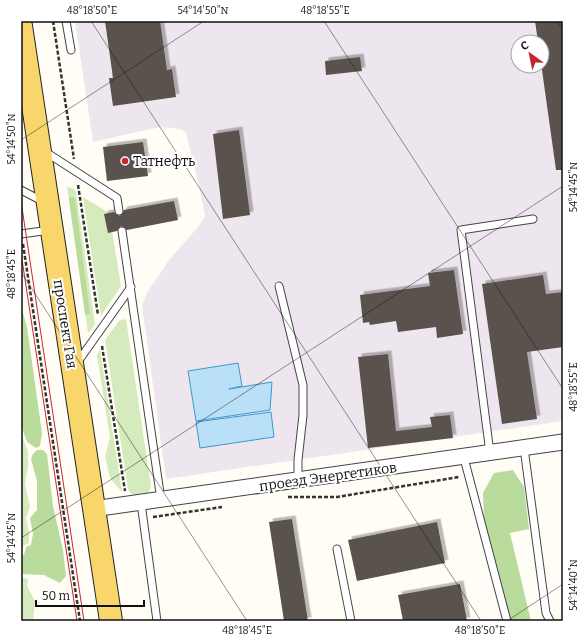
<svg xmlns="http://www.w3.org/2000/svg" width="584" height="642" font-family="Bitter,serif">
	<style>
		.industrial { fill: #eee6ef; fill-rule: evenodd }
		.green { fill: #d5ebbd }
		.forest { fill: #b9dc9c }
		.water { fill: #b9e0f7; stroke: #3f96cf }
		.building { fill: #5a524d; filter: url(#shadow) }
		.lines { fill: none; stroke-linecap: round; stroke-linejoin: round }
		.service-casing { stroke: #444; stroke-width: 9 }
		.minor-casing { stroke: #444; stroke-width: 17 }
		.primary-casing { stroke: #222; stroke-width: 24 }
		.path { stroke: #333; stroke-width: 2.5; stroke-dasharray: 4 2; stroke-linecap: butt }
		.service { stroke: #fff; stroke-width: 7 }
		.minor { stroke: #fff; stroke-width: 15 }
		.primary { stroke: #f9d66b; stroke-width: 22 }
		.tram { stroke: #c4262e; stroke-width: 1 }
		.ticks { fill: none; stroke: #111; stroke-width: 1; stroke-opacity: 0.45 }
		.poi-dot { fill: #c4262e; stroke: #fff; stroke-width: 1.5 }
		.labels { text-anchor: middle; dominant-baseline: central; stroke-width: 4; stroke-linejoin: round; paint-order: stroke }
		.poi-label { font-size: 14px; fill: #111; stroke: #fff; text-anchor: start }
		.street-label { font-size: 14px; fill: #111; stroke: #fff }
		.neatline { fill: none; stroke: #111; stroke-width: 1.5 }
		.ticks-label { font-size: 10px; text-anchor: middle; fill: #111 }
	</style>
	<defs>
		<filter id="shadow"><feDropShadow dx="3.5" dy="-3.5" stdDeviation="0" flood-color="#0004"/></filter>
	</defs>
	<rect width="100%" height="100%" fill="#fffdf5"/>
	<!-- industrial -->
	<path class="industrial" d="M75,21h488v400l-397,58 -24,-174 6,-14 21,-31 30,-34 6,-10 -6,-31 -13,-52 -5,-4 -19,-2 -16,3 -53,12zM518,42h24v24h-24z"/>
	<!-- green -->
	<g class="green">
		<polygon points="67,187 74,189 76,192 95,325 88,333"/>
		<polygon points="83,197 109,213 121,286 101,316"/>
		<path d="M126,319l25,167 -3,9c-6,2 -18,1 -20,-6l-23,-149 14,-19z"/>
		<polygon points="100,349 122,492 110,478 105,457 110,438 97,355"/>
		<polygon points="21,434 28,451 28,467 25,484 30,507 26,518 29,533 29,543 23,546 21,553"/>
		<polygon points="21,577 28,579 27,586 35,601 33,621 21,621"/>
	</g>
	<!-- forest -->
	<g class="forest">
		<polygon points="70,197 75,198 90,313 88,315 85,314 69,199"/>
		<polygon points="21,306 27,327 42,433 40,446 36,448 27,442 21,425"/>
		<polygon points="37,450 43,450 47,454 53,506 63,550 66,576 60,583 44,575 21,574 21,556 24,555 26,547 31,545 33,534 30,518 37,510 37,481 31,459 33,454"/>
		<polygon points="513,470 524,487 529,529 510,533 531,621 510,621 484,521 483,493 494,473"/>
	</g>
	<!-- water -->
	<g class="water">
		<polygon points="238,363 242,386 229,389 272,382 270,410 196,421 188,371"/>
		<polygon points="271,412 274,437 200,448 196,422"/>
	</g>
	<!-- building -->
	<g class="building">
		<polygon points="105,21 160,21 167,70 172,69 176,97 113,106 109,78 113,78"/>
		<polygon points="535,21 563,21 563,170 556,170 542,70 542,42 538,42"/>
		<polygon points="360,57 362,71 326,75 325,61"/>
		<polygon points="239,130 250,215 223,219 213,134"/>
		<polygon points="143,142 148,176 107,181 103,147"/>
		<polygon points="174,201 178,220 127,230 121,226 117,231 108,233 104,214 114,212 117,215 120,216 124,210"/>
		<polygon points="454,270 463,334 437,338 436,327 398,332 396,321 370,325 369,322 363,323 360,295 430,286 428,273"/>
		<polygon points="543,275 546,294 563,292 563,347 527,352 537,419 502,424 482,284"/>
		<polygon points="388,354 396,431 432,427 430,417 450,415 453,438 368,448 358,357"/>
		<polygon points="292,519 308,621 284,621 269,522"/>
		<polygon points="437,522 445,563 357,581 348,540"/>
		<polygon points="460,584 467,621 403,621 398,595"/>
	</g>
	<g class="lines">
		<!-- service casing -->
		<g class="service-casing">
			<g id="service">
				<polyline points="66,21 71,50"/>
				<polyline points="44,151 117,198 119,211"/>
				<polyline points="21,190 44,202"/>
				<polyline points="122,231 161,500"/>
				<polyline points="21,234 50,230"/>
				<polyline points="279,286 303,385 303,415 298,460 298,481"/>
				<polyline points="77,363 131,287"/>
				<polyline points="524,448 546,613 550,621"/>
				<polyline points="490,453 461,230 533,219"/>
				<polyline points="464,458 507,621"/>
				<polyline points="141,503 157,621"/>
				<polyline points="337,549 351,621"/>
			</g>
		</g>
		<!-- minor casing -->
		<g class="minor-casing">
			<polyline id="minor" points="93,509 563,442"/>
		</g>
		<!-- primary casing -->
		<g class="primary-casing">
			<polyline id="primary" points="21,26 111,621"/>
		</g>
		<!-- path -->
		<g class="path">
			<polyline points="53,21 74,159"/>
			<polyline points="78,185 98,315"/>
			<polyline points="23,244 80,621"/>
			<polyline points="102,346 125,491"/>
			<polyline points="288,497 337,497 459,477"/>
			<polyline points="153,517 222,507"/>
		</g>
		<!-- service -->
		<use href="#service" class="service"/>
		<!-- minor -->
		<use href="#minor" class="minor"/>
		<!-- primary -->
		<use href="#primary" class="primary"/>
		<!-- tram -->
		<g class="tram">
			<polyline points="21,201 84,621"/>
			<polyline points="21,253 77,621"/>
		</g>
	</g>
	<!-- ticks -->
	<path class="ticks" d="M91,21l390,600M324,21l239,368M557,21l6,9M21,140l183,-119M21,272l226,349M21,538l542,-352M507,621l56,-37"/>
	<!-- markers -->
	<circle class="poi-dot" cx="125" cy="161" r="4"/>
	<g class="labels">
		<!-- poi labels -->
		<g class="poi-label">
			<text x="133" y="161">Татнефть</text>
		</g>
		<!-- street labels -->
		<g class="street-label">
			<text transform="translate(65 324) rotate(81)">проспект Гая</text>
			<text transform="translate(328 477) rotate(-8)">проезд Энергетиков</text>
		</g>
	</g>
	<!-- border -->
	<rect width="584" height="642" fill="none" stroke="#ffffff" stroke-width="44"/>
	<!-- north arrow -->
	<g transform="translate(530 54) rotate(327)"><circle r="19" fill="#ffffff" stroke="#a0a0a0"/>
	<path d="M0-3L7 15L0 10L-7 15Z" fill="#c4262e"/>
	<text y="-6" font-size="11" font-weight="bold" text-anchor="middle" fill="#111111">С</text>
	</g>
	<!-- scale -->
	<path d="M36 600v6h108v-6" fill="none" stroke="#111111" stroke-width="2"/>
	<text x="42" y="600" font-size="12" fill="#111111" stroke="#ffffff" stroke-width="3" paint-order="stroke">50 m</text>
	<rect x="22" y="22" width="540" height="598" class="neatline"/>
	<g class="ticks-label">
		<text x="92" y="14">48°18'50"E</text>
		<text x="203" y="14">54°14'50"N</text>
		<text x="325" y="14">48°18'55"E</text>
		<text transform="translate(11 139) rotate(-90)" y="4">54°14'50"N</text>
		<text transform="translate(573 187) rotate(-90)" y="4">54°14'45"N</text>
		<text transform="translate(11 274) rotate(-90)" y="4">48°18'45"E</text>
		<text transform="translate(573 387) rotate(-90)" y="4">48°18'55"E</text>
		<text transform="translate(11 538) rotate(-90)" y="4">54°14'45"N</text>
		<text transform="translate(573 585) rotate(-90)" y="4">54°14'40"N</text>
		<text x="247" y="634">48°18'45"E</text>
		<text x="480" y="634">48°18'50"E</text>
	</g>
</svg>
